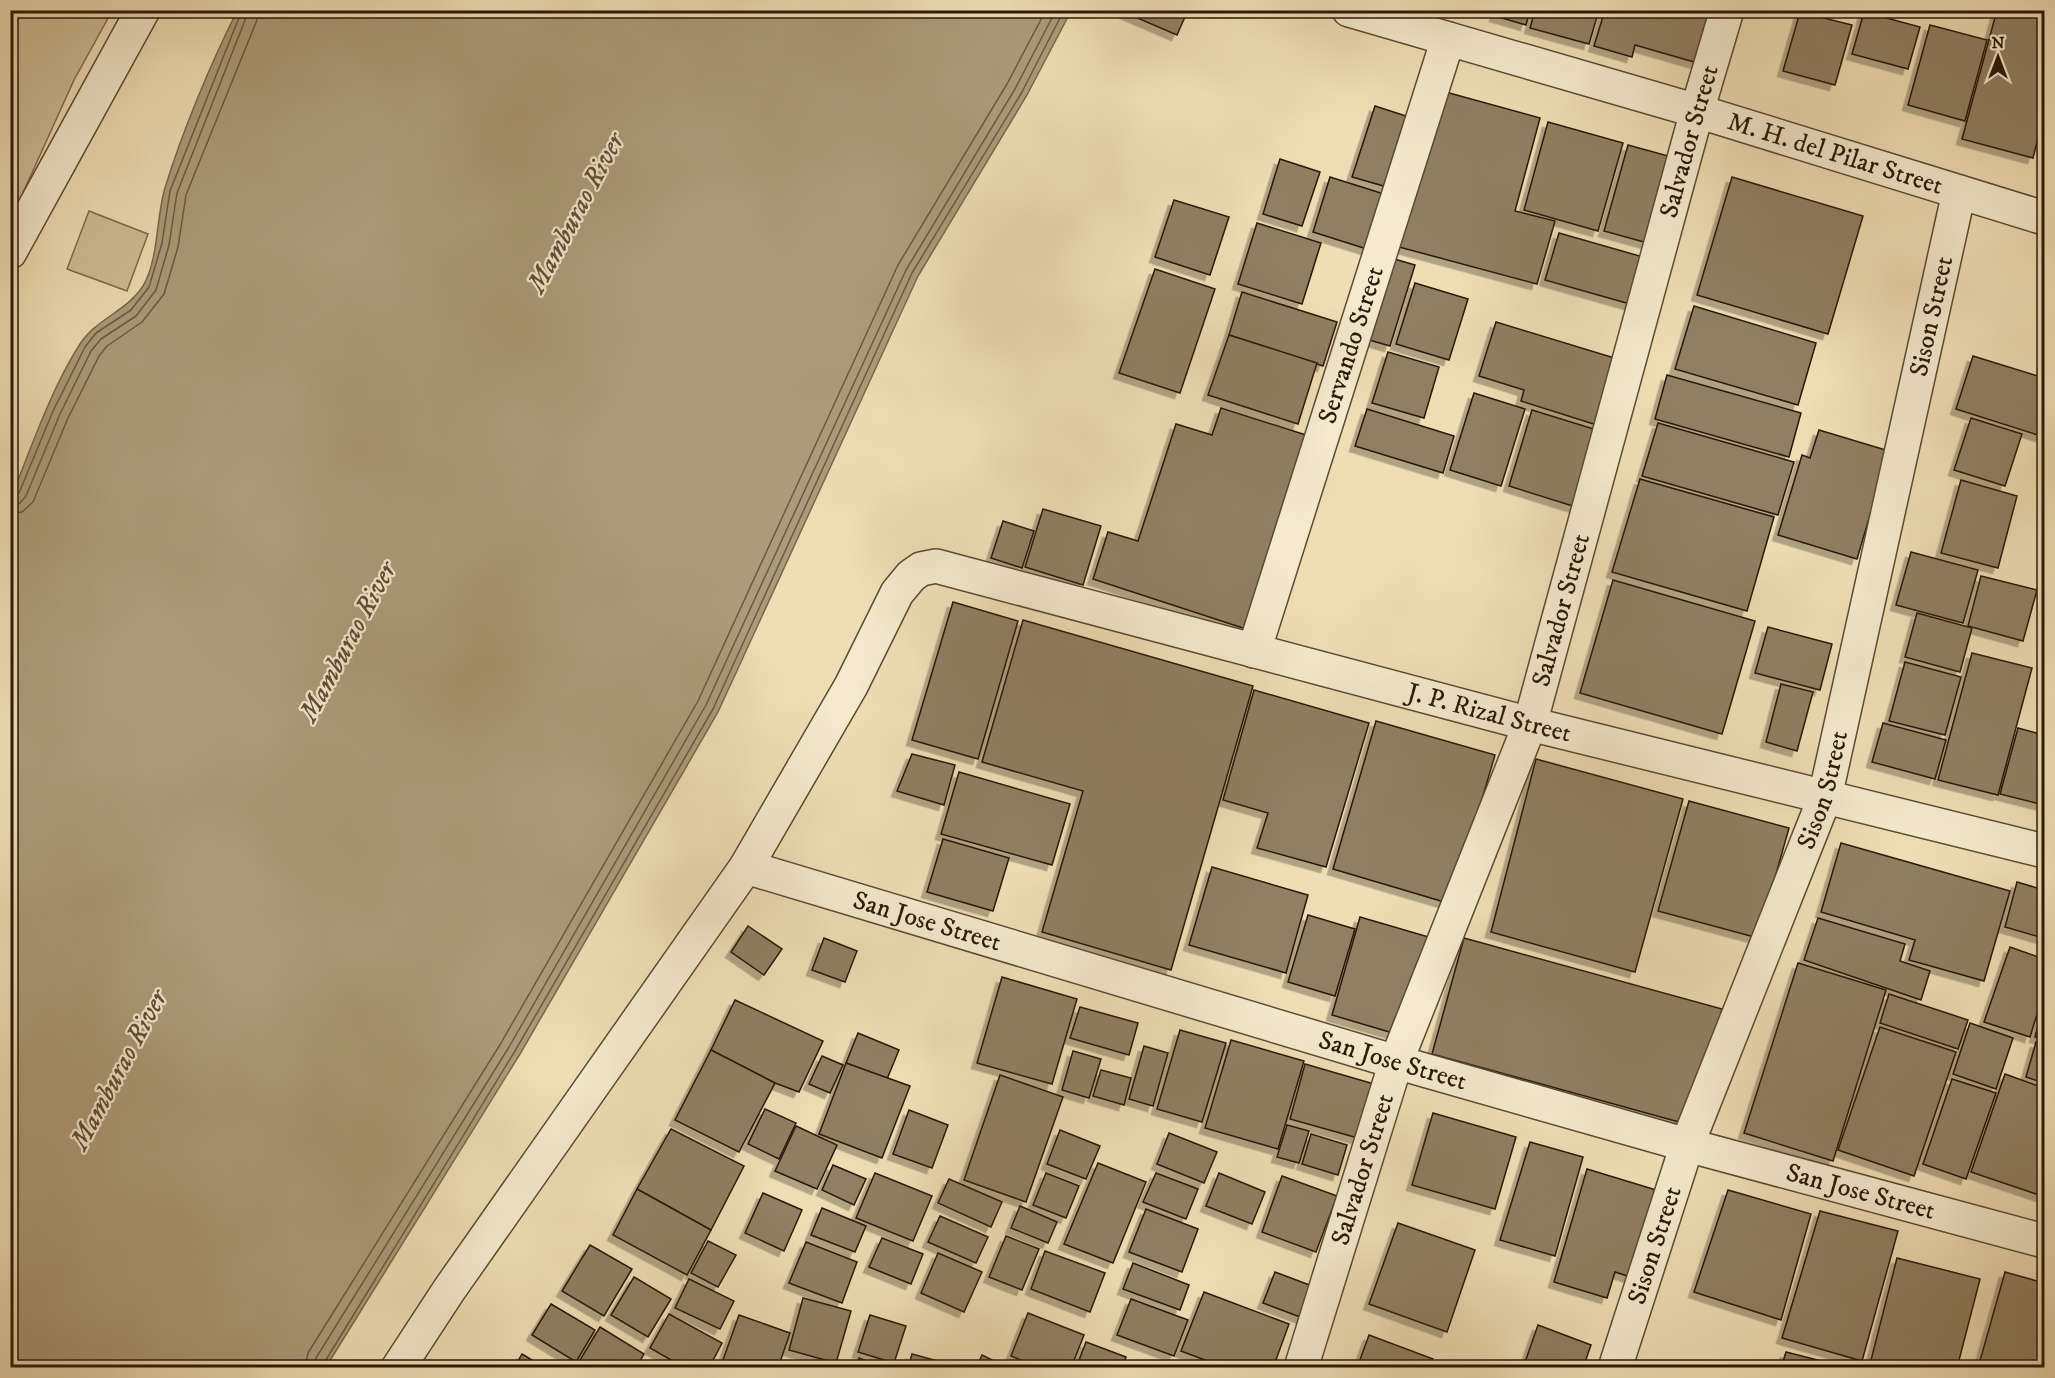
<svg xmlns="http://www.w3.org/2000/svg" width="2055" height="1378" font-family="'IM FELL DW Pica',serif">
	<style>
		.green { fill: #cebd97; stroke: #7c6b50; stroke-width: 1.5 }
		.water { fill: #ac9b7a; stroke: #78674d; stroke-width: 1.5 }
		.lines { fill: none; stroke-linecap: round; stroke-linejoin: round }
		.shore { stroke: #6b5a42; stroke-width: 1.5 }
		.building { fill: #907f62; stroke: #2a1909; stroke-width: 1.5; filter: url(#shadow) }
		.minor-casing { stroke: #5b4a34; stroke-width: 36 }
		.minor { stroke: #f5eace; stroke-width: 33 }
		.labels { text-anchor: middle; dominant-baseline: central; stroke-width: 4.5; stroke-linejoin: round; paint-order: stroke }
		.street-label { font-size: 26px; fill: #2a1909; stroke: #f5eace }
		.water-label { font-size: 27px; font-style: italic; fill: #5e4d36; stroke: #f5eace }
	</style>
	<defs>
		<filter id="shadow"><feDropShadow dx="-5.5" dy="5.5" stdDeviation="0" flood-color="#0004"/></filter>
	</defs>
	<rect width="100%" height="100%" fill="#efdeb4"/>
	<filter id="stains"><feTurbulence type="fractalNoise" baseFrequency=".00333" numOctaves="4"/><feColorMatrix values="0 0 0 0 .2 0 0 0 0 .09 0 0 0 0 .02 0 0 0 .5 -.17"/></filter>
	<radialGradient id="worn" r=".72"><stop offset=".6" stop-color="#630" stop-opacity="0"/><stop offset="1" stop-color="#630" stop-opacity=".3"/></radialGradient>
	<!-- green -->
	<g class="green">
		<polygon points="10,11 112,11 74,80 12,217"/>
		<polygon points="89,211 148,234 127,291 67,269"/>
	</g>
	<!-- water -->
	<path class="water" d="M237,11h834l-44,84 -109,181 -200,436 -198,342 -194,313h-315v-869c20,-50 40,-109 69,-154 16,-25 47,-33 63,-58 16,-27 13,-69 22,-98 17,-56 46,-125 72,-177z"/>
	<g class="lines">
		<!-- shore -->
		<g class="shore">
			<polyline points="10,497 19,493 53,411 85,347 96,333 131,310 149,287 162,243 170,191 242,10"/>
			<polyline points="10,505 20,503 26,496 60,414 91,351 101,339 136,316 156,290 169,245 177,193 249,10"/>
			<polyline points="10,514 22,512 33,502 68,418 99,356 107,346 142,322 164,294 178,247 186,195 257,20 258,10"/>
			<polyline points="305,1368 308,1353 501,1043 698,701 898,265 1007,84 1046,10"/>
			<polyline points="314,1368 316,1358 509,1047 706,705 906,270 1015,89 1056,10"/>
			<polyline points="321,1368 515,1051 713,709 912,273 1022,92 1064,10"/>
		</g>
	</g>
	<!-- building -->
	<g class="building">
		<polygon points="1119,10 1188,10 1177,35"/>
		<polygon points="1497,10 1530,10 1526,25 1495,16"/>
		<polygon points="1535,10 1599,10 1589,44 1530,28"/>
		<polygon points="1605,10 1716,10 1701,64 1635,45 1632,57 1594,46"/>
		<polygon points="1997,10 2044,10 2044,115 2033,158 1962,139"/>
		<polygon points="1800,12 1852,25 1835,85 1783,71"/>
		<polygon points="1864,12 1920,27 1908,69 1852,54"/>
		<polygon points="1930,25 1987,40 1965,121 1908,105"/>
		<polygon points="1442,91 1540,118 1515,211 1555,221 1537,284 1399,247"/>
		<polygon points="1375,106 1409,117 1387,187 1352,177"/>
		<polygon points="1548,122 1623,143 1598,231 1524,210"/>
		<polygon points="1628,145 1679,159 1655,245 1604,231"/>
		<polygon points="1280,159 1320,172 1302,226 1263,214"/>
		<polygon points="1330,177 1387,195 1370,250 1313,232"/>
		<polygon points="1732,177 1863,216 1828,334 1697,295"/>
		<polygon points="1174,200 1229,217 1210,275 1155,257"/>
		<polygon points="1257,223 1321,243 1302,304 1238,284"/>
		<polygon points="1559,233 1643,257 1630,304 1545,280"/>
		<polygon points="1391,258 1415,265 1390,346 1366,339"/>
		<polygon points="1155,269 1215,289 1180,393 1119,373"/>
		<polygon points="1415,283 1468,299 1449,360 1396,344"/>
		<polygon points="1242,292 1337,322 1323,366 1229,335"/>
		<polygon points="1694,306 1816,343 1798,405 1675,369"/>
		<polygon points="1496,322 1621,360 1600,426 1521,401 1524,390 1479,376"/>
		<polygon points="1229,335 1317,363 1298,424 1208,395"/>
		<polygon points="1388,352 1439,367 1424,418 1372,403"/>
		<polygon points="1973,356 2044,378 2044,437 1956,409"/>
		<polygon points="1667,375 1801,413 1789,457 1655,419"/>
		<polygon points="1474,393 1525,409 1501,486 1450,470"/>
		<polygon points="1221,408 1306,435 1246,629 1093,579 1108,532 1138,541 1176,424 1212,435"/>
		<polygon points="1367,409 1454,436 1443,473 1355,446"/>
		<polygon points="1532,410 1600,431 1576,507 1509,486"/>
		<polygon points="1971,418 2022,434 2005,486 1954,470"/>
		<polygon points="1658,423 1794,462 1778,515 1642,476"/>
		<polygon points="1819,430 1889,451 1857,559 1778,535 1802,455 1810,458"/>
		<polygon points="1640,479 1774,517 1747,611 1612,572"/>
		<polygon points="1961,480 2017,496 1998,568 1941,553"/>
		<polygon points="1043,509 1101,526 1083,585 1025,567"/>
		<polygon points="1003,521 1034,531 1022,568 991,558"/>
		<polygon points="1911,552 1978,570 1963,623 1896,605"/>
		<polygon points="1981,576 2037,590 2023,641 1968,626"/>
		<polygon points="1613,580 1755,621 1722,734 1580,693"/>
		<polygon points="953,602 1018,621 978,759 912,740"/>
		<polygon points="1917,613 1972,628 1960,672 1905,657"/>
		<polygon points="1023,620 1253,686 1171,970 1042,932 1083,791 982,762"/>
		<polygon points="1768,627 1832,644 1820,690 1755,673"/>
		<polygon points="1972,653 2032,668 1998,795 1938,780"/>
		<polygon points="1905,662 1961,677 1945,735 1889,721"/>
		<polygon points="1781,684 1813,692 1797,751 1766,742"/>
		<polygon points="1254,690 1369,723 1326,867 1257,848 1268,813 1223,800"/>
		<polygon points="1376,721 1495,755 1451,904 1333,869"/>
		<polygon points="1883,723 1946,740 1935,779 1872,762"/>
		<polygon points="2018,728 2044,735 2044,805 2000,794"/>
		<polygon points="912,754 955,765 944,805 897,791"/>
		<polygon points="1536,759 1683,799 1635,972 1491,932"/>
		<polygon points="959,772 1070,804 1052,865 941,834"/>
		<polygon points="1689,801 1789,828 1758,938 1658,911"/>
		<polygon points="943,839 1009,858 993,911 927,892"/>
		<polygon points="1841,843 2010,891 1984,981 1909,960 1915,940 1821,912"/>
		<polygon points="1212,867 1308,895 1286,973 1189,945"/>
		<polygon points="2017,882 2044,890 2043,938 2005,927"/>
		<polygon points="1308,915 1355,929 1335,996 1288,982"/>
		<polygon points="1360,917 1432,938 1403,1036 1332,1015"/>
		<polygon points="1818,918 1905,944 1900,961 1930,971 1921,1000 1804,960"/>
		<polygon points="748,926 782,949 764,975 731,952"/>
		<polygon points="824,938 857,951 845,982 812,970"/>
		<polygon points="1464,938 1722,1009 1690,1125 1432,1054"/>
		<polygon points="2010,947 2044,959 2044,992 2030,1037 1984,1022"/>
		<polygon points="1798,963 1886,990 1833,1161 1744,1133"/>
		<polygon points="1002,977 1077,999 1052,1084 977,1063"/>
		<polygon points="1889,994 1968,1020 1958,1049 1880,1023"/>
		<polygon points="735,1000 823,1041 799,1092 775,1083 711,1050"/>
		<polygon points="2044,1002 2044,1039 2035,1037"/>
		<polygon points="1080,1007 1138,1023 1129,1055 1070,1038"/>
		<polygon points="1970,1023 2013,1038 1996,1089 1953,1074"/>
		<polygon points="1880,1027 1956,1052 1914,1176 1838,1150"/>
		<polygon points="1180,1030 1226,1043 1202,1122 1157,1109"/>
		<polygon points="858,1033 899,1050 887,1079 846,1063"/>
		<polygon points="1231,1040 1304,1061 1278,1149 1205,1128"/>
		<polygon points="2036,1042 2044,1044 2044,1083 2026,1077"/>
		<polygon points="1144,1046 1168,1053 1153,1106 1129,1099"/>
		<polygon points="711,1050 775,1083 739,1152 675,1120"/>
		<polygon points="1073,1051 1101,1059 1089,1098 1062,1090"/>
		<polygon points="822,1056 843,1065 830,1093 809,1084"/>
		<polygon points="846,1063 910,1086 882,1158 819,1134"/>
		<polygon points="1305,1064 1381,1086 1365,1140 1290,1119"/>
		<polygon points="1101,1070 1131,1078 1124,1105 1093,1096"/>
		<polygon points="2005,1074 2044,1088 2042,1196 1971,1172"/>
		<polygon points="1000,1075 1063,1097 1026,1202 964,1180"/>
		<polygon points="1952,1079 1996,1093 1966,1179 1923,1164"/>
		<polygon points="765,1109 796,1123 779,1159 748,1144"/>
		<polygon points="909,1110 948,1125 932,1168 893,1154"/>
		<polygon points="1433,1113 1516,1137 1495,1209 1412,1185"/>
		<polygon points="1287,1125 1309,1131 1299,1163 1277,1157"/>
		<polygon points="796,1126 837,1145 817,1189 775,1171"/>
		<polygon points="671,1129 744,1166 711,1230 637,1189"/>
		<polygon points="1060,1130 1100,1146 1086,1179 1047,1164"/>
		<polygon points="1169,1133 1217,1152 1204,1183 1157,1164"/>
		<polygon points="1311,1134 1347,1145 1338,1175 1302,1164"/>
		<polygon points="1530,1142 1583,1157 1555,1256 1500,1240"/>
		<polygon points="1098,1163 1146,1182 1113,1263 1064,1244"/>
		<polygon points="833,1165 866,1179 854,1205 822,1190"/>
		<polygon points="1587,1169 1666,1193 1640,1280 1615,1272 1607,1298 1554,1282"/>
		<polygon points="875,1173 932,1196 913,1241 856,1218"/>
		<polygon points="1046,1173 1079,1186 1066,1218 1033,1205"/>
		<polygon points="1156,1173 1198,1189 1186,1219 1143,1202"/>
		<polygon points="1219,1173 1265,1192 1252,1224 1206,1206"/>
		<polygon points="1282,1176 1337,1196 1316,1252 1262,1232"/>
		<polygon points="949,1179 1002,1202 991,1227 938,1203"/>
		<polygon points="637,1189 711,1230 687,1275 613,1235"/>
		<polygon points="1728,1190 1811,1214 1781,1320 1694,1292"/>
		<polygon points="763,1193 802,1210 784,1251 745,1233"/>
		<polygon points="1020,1206 1057,1222 1048,1243 1011,1228"/>
		<polygon points="822,1208 866,1226 855,1252 811,1235"/>
		<polygon points="1146,1209 1198,1229 1182,1272 1129,1252"/>
		<polygon points="1820,1211 1898,1231 1862,1361 1782,1338"/>
		<polygon points="940,1216 988,1237 976,1263 928,1242"/>
		<polygon points="1398,1223 1475,1250 1447,1332 1369,1304"/>
		<polygon points="1006,1236 1039,1249 1022,1290 989,1277"/>
		<polygon points="882,1238 923,1254 911,1284 869,1267"/>
		<polygon points="708,1241 736,1255 718,1287 691,1273"/>
		<polygon points="806,1242 857,1262 842,1303 789,1283"/>
		<polygon points="590,1245 632,1269 604,1316 562,1291"/>
		<polygon points="1045,1251 1105,1273 1090,1312 1031,1289"/>
		<polygon points="938,1253 982,1272 964,1312 921,1293"/>
		<polygon points="1897,1258 1980,1279 1957,1368 1869,1368"/>
		<polygon points="1133,1263 1189,1285 1180,1310 1123,1289"/>
		<polygon points="1275,1272 1320,1289 1308,1320 1263,1303"/>
		<polygon points="2005,1272 2044,1283 2044,1368 1978,1368"/>
		<polygon points="634,1277 671,1299 648,1337 611,1315"/>
		<polygon points="689,1279 734,1301 720,1329 675,1308"/>
		<polygon points="1204,1292 1289,1324 1273,1368 1226,1368 1181,1351"/>
		<polygon points="803,1298 851,1311 836,1363 789,1350"/>
		<polygon points="1131,1299 1188,1320 1174,1356 1117,1335"/>
		<polygon points="551,1304 595,1330 576,1362 532,1335"/>
		<polygon points="1028,1313 1084,1335 1071,1368 1041,1368 1011,1356"/>
		<polygon points="669,1314 722,1343 709,1368 685,1368 650,1348"/>
		<polygon points="739,1315 790,1333 778,1368 744,1368 723,1360"/>
		<polygon points="870,1315 906,1326 894,1363 858,1352"/>
		<polygon points="1538,1325 1591,1345 1583,1368 1523,1368"/>
		<polygon points="600,1327 644,1354 636,1368 582,1368 577,1365"/>
		<polygon points="1369,1335 1433,1359 1429,1368 1357,1368"/>
		<polygon points="1086,1342 1126,1357 1122,1368 1076,1368"/>
		<polygon points="1786,1352 1849,1368 1781,1368"/>
		<polygon points="522,1354 545,1368 514,1368"/>
		<polygon points="912,1354 949,1364 947,1368 908,1368"/>
		<polygon points="982,1355 1008,1368 976,1368"/>
		<polygon points="859,1358 885,1368 856,1368"/>
	</g>
	<g class="lines">
		<!-- minor casing -->
		<g class="minor-casing">
			<g id="minor">
				<path id="s1" d="M1349,10l348,101 347,107"/>
				<polyline points="10,252 143,10"/>
				<path id="s2" d="M1254,651l194,-612"/>
				<path id="s3" d="M746,867l650,195 291,83 357,96"/>
				<path id="s4" d="M398,1368l51,-78 297,-423 105,-181 46,-93 14,-17 10,-7 15,-3 594,158 514,127"/>
				<path id="s5" d="M1301,1368l95,-306 134,-338 167,-613 30,-101"/>
				<path id="s6" d="M1615,1368l72,-223 138,-348 134,-605"/>
			</g>
		</g>
		<!-- minor -->
		<use href="#minor" class="minor"/>
	</g>
	<g class="labels">
		<!-- street labels -->
		<g class="street-label">
			<text stroke="none"><textPath href="#s5" startOffset="1288">Salvador Street</textPath></text>
			<text stroke="none"><textPath href="#s1" startOffset="507">M. H. del Pilar Street</textPath></text>
			<text stroke="none"><textPath href="#s6" startOffset="1101">Sison Street</textPath></text>
			<text stroke="none"><textPath href="#s2" startOffset="321">Servando Street</textPath></text>
			<text stroke="none"><textPath href="#s5" startOffset="802">Salvador Street</textPath></text>
			<text stroke="none"><textPath href="#s4" startOffset="1545">J. P. Rizal Street</textPath></text>
			<text stroke="none"><textPath href="#s6" startOffset="615">Sison Street</textPath></text>
			<text stroke="none"><textPath href="#s3" startOffset="189">San Jose Street</textPath></text>
			<text stroke="none"><textPath href="#s3" startOffset="675">San Jose Street</textPath></text>
			<text stroke="none"><textPath href="#s5" startOffset="208">Salvador Street</textPath></text>
			<text stroke="none"><textPath href="#s3" startOffset="1161">San Jose Street</textPath></text>
			<text stroke="none"><textPath href="#s6" startOffset="129">Sison Street</textPath></text>
		</g>
		<!-- water labels -->
		<g class="water-label">
			<text transform="translate(576 213) rotate(-62)">Mamburao River</text>
			<text transform="translate(348 642) rotate(-62)">Mamburao River</text>
			<text transform="translate(119 1070) rotate(-62)">Mamburao River</text>
		</g>
	</g>
	<!-- margin -->
	<rect width="2055" height="1378" fill="none" stroke="#efdeb4" stroke-width="36"/>
	<rect x="12" y="12" width="2031" height="1354" fill="none" stroke="#2a1909" stroke-width="3"/>
	<rect x="18" y="18" width="2019" height="1342" fill="none" stroke="#2a1909" stroke-width="1.5"/>
	<!-- north arrow -->
	<g transform="translate(1998 57)" stroke="#f5eace" stroke-width="4.5" paint-order="stroke">
	<path d="M0-4.5L10 22L0 15L-10 22Z" fill="#2a1909"/>
	<text y="-9" font-size="16" font-weight="bold" text-anchor="middle" fill="#2a1909">N</text>
	</g>
	<rect width="100%" height="100%" filter="url(#stains)"/>
	<rect width="100%" height="100%" fill="url(#worn)"/>
</svg>
